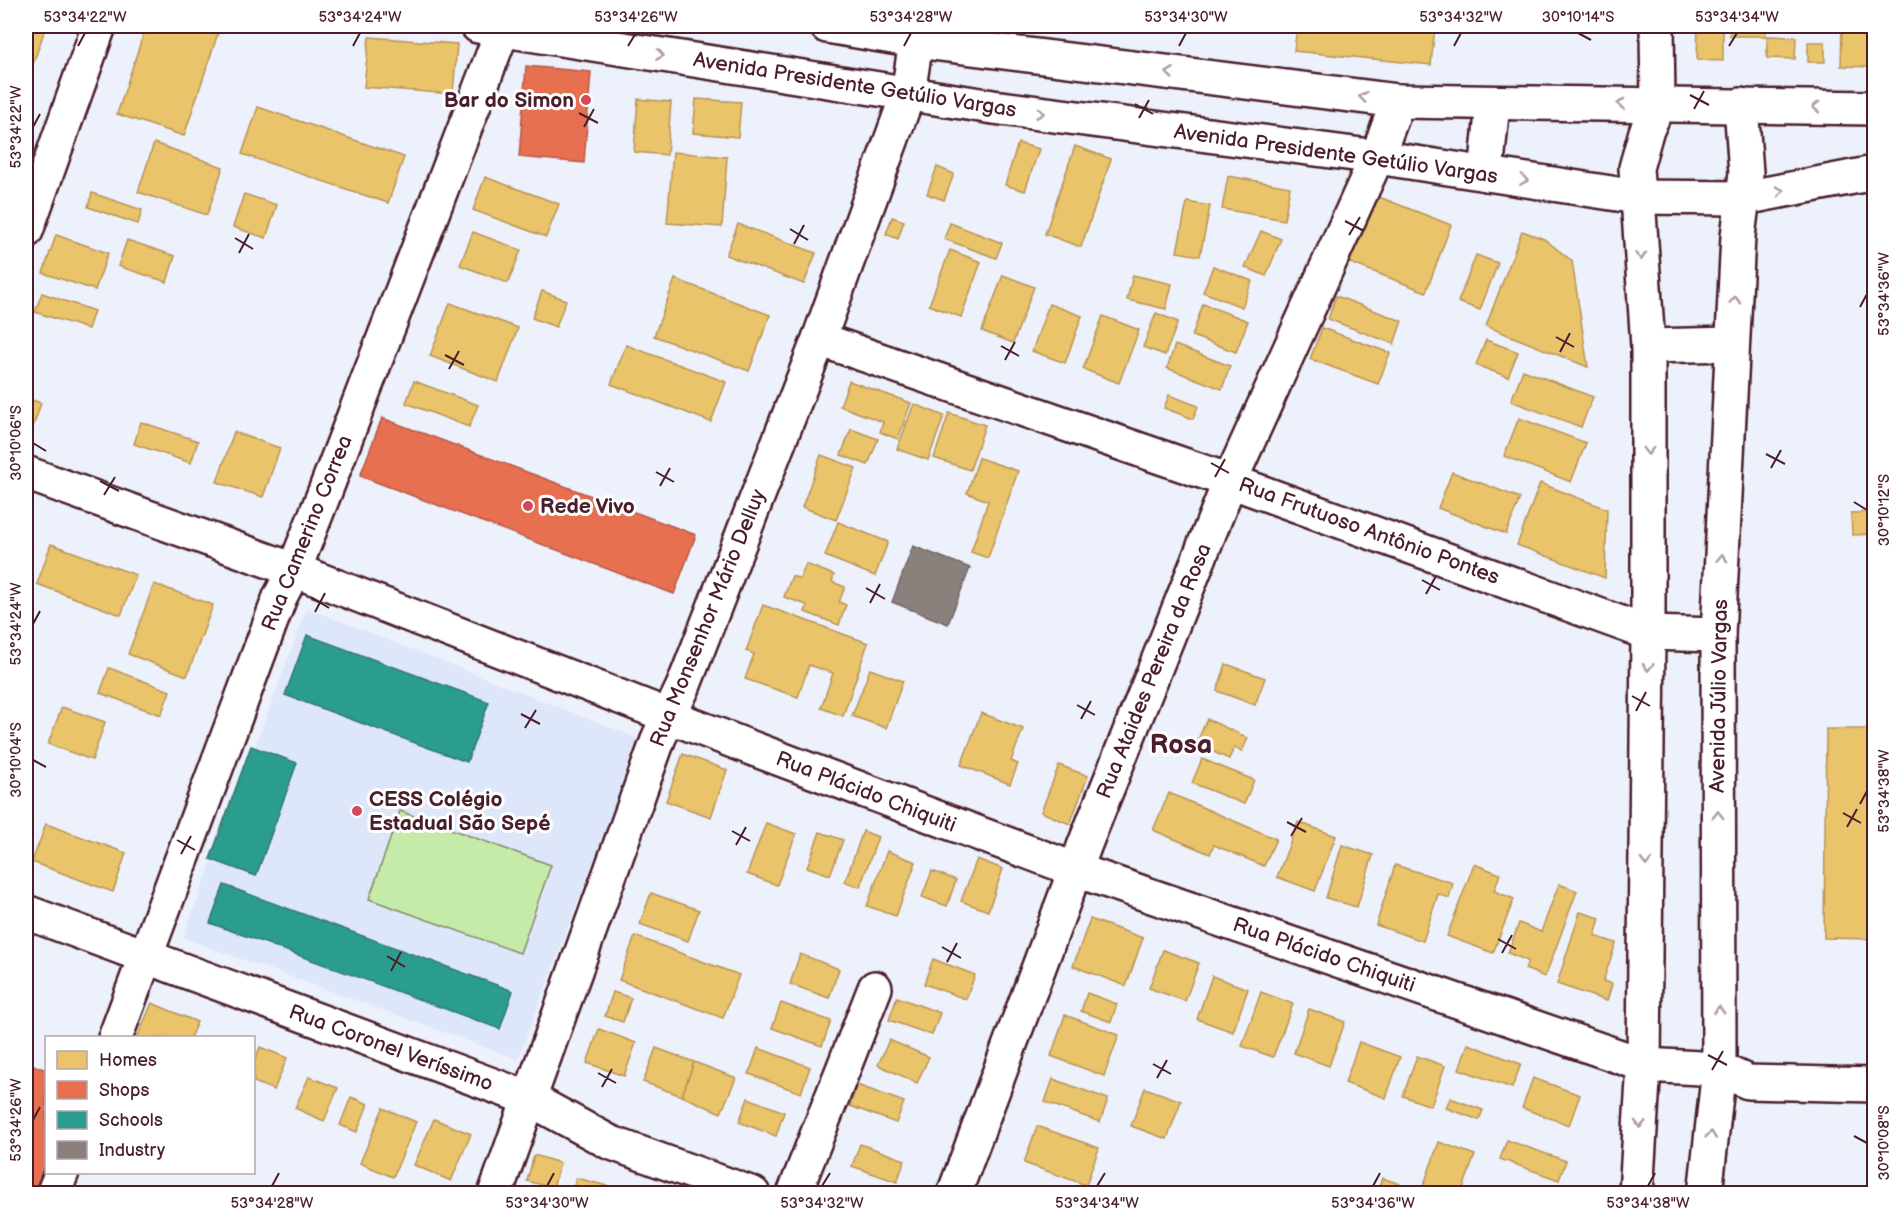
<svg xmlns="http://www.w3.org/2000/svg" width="1900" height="1219" font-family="'Balsamiq Sans',sans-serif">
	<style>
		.built { fill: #dee7fa }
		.green { fill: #c4eca8; stroke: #87866a; stroke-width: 1.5 }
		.homes { fill: #e9c46a; stroke: #b99257; stroke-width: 1.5 }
		.shops { fill: #e76f51; stroke: #b85746; stroke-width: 1.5 }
		.schools { fill: #2a9d8f; stroke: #347771; stroke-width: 1.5 }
		.industry { fill: #8a817c; stroke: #776464; stroke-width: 1.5 }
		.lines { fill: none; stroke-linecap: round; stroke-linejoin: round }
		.minor-casing { stroke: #4a1f2b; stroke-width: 38 }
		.major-casing { stroke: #4a1f2b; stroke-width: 38 }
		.minor { stroke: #fff; stroke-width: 33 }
		.major { stroke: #fff; stroke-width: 33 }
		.oneway { stroke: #ae9aa0 }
		.ticks { fill: none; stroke: #4a1f2b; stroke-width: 2 }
		.poi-dot { fill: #d1495b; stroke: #fff; stroke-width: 2 }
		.labels { text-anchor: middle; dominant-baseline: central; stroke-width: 6; stroke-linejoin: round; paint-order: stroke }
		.street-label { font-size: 21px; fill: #4a1f2b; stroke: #fff }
		.poi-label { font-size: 21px; font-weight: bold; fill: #4a1f2b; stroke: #fff; text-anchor: start }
		.district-label { font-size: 27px; font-weight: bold; fill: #4a1f2b; stroke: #fff }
		.neatline { fill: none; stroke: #4a1f2b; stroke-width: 2 }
		.ticks-label { font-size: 15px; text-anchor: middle; fill: #4a1f2b }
	</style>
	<rect width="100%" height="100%" fill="#ecf1fc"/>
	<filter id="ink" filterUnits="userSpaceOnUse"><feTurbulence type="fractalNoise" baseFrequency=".0167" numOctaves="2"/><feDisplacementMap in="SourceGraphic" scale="12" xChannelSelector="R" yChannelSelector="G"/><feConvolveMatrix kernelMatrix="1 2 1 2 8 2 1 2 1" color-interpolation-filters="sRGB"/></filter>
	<g filter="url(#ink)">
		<!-- built -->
		<polygon class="built" points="307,608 640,739 518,1059 183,938"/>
		<!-- green -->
		<polygon class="green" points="400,811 551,865 520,953 369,899"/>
		<!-- homes -->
		<g class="homes">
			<polygon points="26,26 46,26 26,85"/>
			<polygon points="146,26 220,27 184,136 117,114"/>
			<polygon points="1297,26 1435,26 1431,65 1294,51"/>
			<polygon points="1698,26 1723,26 1723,61 1697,60"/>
			<polygon points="1731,26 1766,26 1766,36 1730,36"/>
			<polygon points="1842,26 1874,26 1874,67 1841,66"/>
			<polygon points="1767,36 1796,37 1795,59 1767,58"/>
			<polygon points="369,37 457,44 453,94 364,87"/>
			<rect x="1808" y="42" width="17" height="20"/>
			<polygon points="638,99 671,102 667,155 634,152"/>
			<polygon points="696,99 741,102 738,137 693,133"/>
			<polygon points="258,107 404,157 388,203 242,154"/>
			<polygon points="154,143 223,167 207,215 138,192"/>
			<polygon points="1018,143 1039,149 1025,191 1005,185"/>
			<polygon points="1075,146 1111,159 1081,247 1045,234"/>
			<polygon points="673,152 727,157 722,227 667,223"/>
			<polygon points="937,167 954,174 944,200 927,194"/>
			<polygon points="1228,176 1290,187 1284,220 1222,209"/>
			<polygon points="485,177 559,204 546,237 473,210"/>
			<polygon points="92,193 142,210 138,224 88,207"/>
			<polygon points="244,194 277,205 266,238 233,227"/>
			<polygon points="1374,195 1451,225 1426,292 1348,262"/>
			<polygon points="1187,202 1210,206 1200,256 1177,252"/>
			<polygon points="892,217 904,221 898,239 886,234"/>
			<polygon points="950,223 1002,243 996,258 944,239"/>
			<polygon points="738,224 816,253 804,284 726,255"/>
			<polygon points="1261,231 1281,239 1266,276 1245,267"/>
			<polygon points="1522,231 1544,239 1572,261 1588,367 1486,326"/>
			<polygon points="473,232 521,250 508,283 460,265"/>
			<polygon points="56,235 108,253 95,290 43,273"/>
			<polygon points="127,240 175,256 167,282 118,266"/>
			<polygon points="950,250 981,262 961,317 929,305"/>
			<polygon points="1476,255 1498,263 1480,310 1458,302"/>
			<polygon points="1213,266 1252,281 1242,307 1203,292"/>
			<polygon points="1003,275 1034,287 1013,343 982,331"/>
			<polygon points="1133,275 1172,284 1166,309 1127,300"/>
			<polygon points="675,279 770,315 749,371 654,336"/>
			<polygon points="542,291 566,300 556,327 532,318"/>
			<polygon points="42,293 94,311 88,329 35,312"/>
			<polygon points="1336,296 1402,321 1394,344 1328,319"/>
			<polygon points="450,303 518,328 498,382 430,356"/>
			<polygon points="1049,304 1082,316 1065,363 1032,351"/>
			<polygon points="1203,304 1248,321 1236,352 1192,336"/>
			<polygon points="1156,313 1178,322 1165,355 1143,347"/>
			<polygon points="1103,316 1139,330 1119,383 1083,369"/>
			<polygon points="1322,328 1390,353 1378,384 1310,359"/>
			<polygon points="1486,340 1518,352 1508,377 1476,365"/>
			<polygon points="626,345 726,382 711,422 611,384"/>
			<polygon points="1175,345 1230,366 1222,389 1167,368"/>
			<polygon points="1523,370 1593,397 1581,427 1511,401"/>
			<polygon points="414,381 478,405 469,427 406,403"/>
			<polygon points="849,381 911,403 898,439 880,432 883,422 840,406"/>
			<polygon points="1169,395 1198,406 1193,419 1164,408"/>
			<polygon points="26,398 41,403 33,427 26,425"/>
			<polygon points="914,404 944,416 928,460 897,449"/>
			<polygon points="949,413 985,425 970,470 934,458"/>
			<polygon points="1519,418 1586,443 1571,482 1504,456"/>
			<polygon points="141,422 198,441 191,463 134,444"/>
			<polygon points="851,429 878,439 868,465 841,455"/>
			<polygon points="234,432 280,448 263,497 217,482"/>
			<polygon points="821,455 856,468 836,520 802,507"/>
			<polygon points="979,458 1018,471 988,558 971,552 988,501 967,493"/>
			<polygon points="1452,472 1520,498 1506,534 1438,508"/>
			<polygon points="1540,483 1607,509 1605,578 1517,545"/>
			<polygon points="1874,512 1874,534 1852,535 1851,513"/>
			<polygon points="838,522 888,542 875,576 825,556"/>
			<polygon points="51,544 136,575 121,615 37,584"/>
			<polygon points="806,564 834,575 832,582 845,587 839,602 846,605 839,625 805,612 807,605 784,597 792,576 800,579"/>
			<polygon points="154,584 213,605 187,676 128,654"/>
			<polygon points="763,605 868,643 843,716 821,708 833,673 809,665 798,697 745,679 754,654 746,651"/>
			<polygon points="1226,664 1265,678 1255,705 1217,691"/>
			<polygon points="109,668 170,691 161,715 100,693"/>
			<polygon points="870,669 903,681 886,728 852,716"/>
			<polygon points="62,707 105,722 92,760 48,744"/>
			<polygon points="981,713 1023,729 1011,761 1018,764 1010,784 961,765"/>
			<polygon points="1207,719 1248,738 1242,751 1234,748 1229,759 1196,744"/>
			<polygon points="1826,729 1874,729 1874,939 1824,938"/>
			<polygon points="683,754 727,770 711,817 666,801"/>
			<polygon points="1202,759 1254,780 1244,804 1192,783"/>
			<polygon points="1059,765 1088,776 1070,824 1041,812"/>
			<polygon points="1169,793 1276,839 1264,866 1214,845 1210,854 1153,830"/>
			<polygon points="1298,822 1336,836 1315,891 1277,877"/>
			<polygon points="766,823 796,834 777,885 747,874"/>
			<polygon points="46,824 126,853 113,892 32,862"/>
			<polygon points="863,831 878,837 860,887 845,882"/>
			<polygon points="820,832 843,840 830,875 807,867"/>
			<polygon points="1342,845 1373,855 1357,907 1326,898"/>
			<polygon points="887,851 916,862 896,916 867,906"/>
			<polygon points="977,859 1003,869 988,911 961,901"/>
			<polygon points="1474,864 1500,874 1494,891 1514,899 1493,953 1447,936"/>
			<polygon points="1395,865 1453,883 1449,898 1438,894 1423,941 1376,925"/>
			<polygon points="932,871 956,880 947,906 922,897"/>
			<polygon points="1559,884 1577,891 1545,977 1525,969 1528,961 1508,953 1519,923 1541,932"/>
			<polygon points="651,893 699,910 688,941 640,924"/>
			<polygon points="1580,912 1600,918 1595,936 1616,943 1603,981 1612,984 1607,1001 1557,984"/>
			<polygon points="1090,919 1143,938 1126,986 1073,966"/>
			<polygon points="635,936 739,975 723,1018 619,980"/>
			<polygon points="1163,950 1199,963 1185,1001 1149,988"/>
			<polygon points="800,954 839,969 829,998 790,984"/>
			<polygon points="933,959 975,975 966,999 924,984"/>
			<polygon points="1212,976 1248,989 1233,1032 1197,1019"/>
			<polygon points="613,992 631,998 623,1022 605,1016"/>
			<polygon points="1261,992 1293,1004 1273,1057 1242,1046"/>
			<polygon points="1087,993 1117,1004 1111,1022 1081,1011"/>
			<polygon points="897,997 940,1013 932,1035 889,1020"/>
			<polygon points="152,1003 197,1022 190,1038 137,1038"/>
			<polygon points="781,1003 831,1021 822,1046 772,1028"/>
			<polygon points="1309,1009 1345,1022 1329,1066 1294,1053"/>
			<polygon points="1065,1015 1119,1035 1104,1076 1051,1056"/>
			<polygon points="599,1029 636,1043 624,1076 587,1063"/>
			<polygon points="889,1040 929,1057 917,1083 878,1065"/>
			<polygon points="1359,1042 1400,1057 1386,1098 1345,1083"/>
			<polygon points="1468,1044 1521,1064 1512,1088 1459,1069"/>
			<polygon points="260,1047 287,1058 274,1090 254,1082 254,1063"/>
			<polygon points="656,1048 694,1062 682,1096 643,1082"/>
			<polygon points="758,1048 810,1067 801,1093 749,1074"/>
			<polygon points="1417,1056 1445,1066 1431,1106 1403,1096"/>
			<polygon points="694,1062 736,1078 721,1113 682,1096"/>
			<polygon points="309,1077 338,1088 324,1121 295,1108"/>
			<polygon points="1533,1078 1580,1095 1569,1125 1522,1108"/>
			<polygon points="1053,1079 1108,1099 1100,1122 1045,1102"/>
			<polygon points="857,1085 904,1102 896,1123 850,1106"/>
			<polygon points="1145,1088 1181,1101 1167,1139 1131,1126"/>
			<polygon points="351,1097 368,1104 357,1132 340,1125"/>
			<polygon points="748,1098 784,1112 776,1136 739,1122"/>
			<polygon points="1450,1098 1483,1110 1479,1120 1446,1108"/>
			<polygon points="383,1108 416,1122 393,1177 360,1163"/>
			<polygon points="434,1119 471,1134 451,1181 414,1165"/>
			<polygon points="1037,1126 1099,1148 1086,1185 1024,1163"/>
			<polygon points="1507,1140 1566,1161 1559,1180 1500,1159"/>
			<polygon points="1439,1142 1475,1155 1461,1194 1433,1194 1422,1190"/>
			<polygon points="860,1144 905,1160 897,1182 852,1166"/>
			<polygon points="534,1155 560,1163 553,1188 527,1181"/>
			<polygon points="576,1178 608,1186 606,1194 572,1194"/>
			<polygon points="1382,1178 1400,1184 1397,1194 1377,1194"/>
		</g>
		<!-- shops -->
		<g class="shops">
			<polygon points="526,66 591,72 584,163 519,157"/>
			<polygon points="382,418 696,535 674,594 360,476"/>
			<polygon points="26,1062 46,1070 46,1168 37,1194 26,1194"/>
		</g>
		<!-- schools -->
		<g class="schools">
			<polygon points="307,635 489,702 467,762 285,695"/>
			<polygon points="251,746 297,763 256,876 210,859"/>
			<polygon points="224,885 513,991 500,1029 210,923"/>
		</g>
		<!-- industry -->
		<polygon class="industry" points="913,546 970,568 948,624 892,602"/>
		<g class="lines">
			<!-- minor casing -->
			<g class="minor-casing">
				<g id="minor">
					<polyline points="1657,26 1658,105"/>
					<polyline points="26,231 99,26"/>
					<polyline points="819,339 1230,481 1648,633 1718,635"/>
					<polyline points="26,473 294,570 746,746 1076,870 1644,1065"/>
					<polyline points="26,912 530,1099 609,1142 753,1194"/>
					<polyline points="115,1038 280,597 294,570 326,489 504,26"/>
					<polyline points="1719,1069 1748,1082 1874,1085"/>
					<polyline points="53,1194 62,1172"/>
					<polyline points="495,1194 659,737 683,687 819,339 908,94 916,41"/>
					<polyline points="794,1194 875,988"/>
					<polyline points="954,1194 1085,844 1230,481 1377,157 1398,101"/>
				</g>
			</g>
			<!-- major casing -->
			<g class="major-casing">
				<g id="major">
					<polyline points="478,26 993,107 1377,157 1637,197 1744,198 1874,173"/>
					<polyline points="827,26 916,41 1398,101 1874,108"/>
					<polyline points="1486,174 1493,103"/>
					<polyline points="1648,346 1732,344"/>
					<polyline points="1644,1065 1719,1069"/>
					<polyline points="1636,1194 1644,1065 1648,633 1648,346 1636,168 1646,132 1658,105"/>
					<polyline points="1705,1194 1719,1069 1718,635 1738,236 1746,173 1741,105"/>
				</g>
			</g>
			<!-- minor -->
			<use href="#minor" class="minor"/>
			<!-- major -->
			<use href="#major" class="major"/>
		</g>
		<!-- one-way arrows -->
		<defs><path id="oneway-chevron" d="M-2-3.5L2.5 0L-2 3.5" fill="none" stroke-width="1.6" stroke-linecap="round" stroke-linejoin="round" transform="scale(1.5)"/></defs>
		<g class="oneway">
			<use href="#oneway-chevron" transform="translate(660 55) rotate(9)"/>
			<use href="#oneway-chevron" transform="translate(1170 73) rotate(-173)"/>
			<use href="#oneway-chevron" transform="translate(1363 97) rotate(-173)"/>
			<use href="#oneway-chevron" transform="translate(1621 104) rotate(-179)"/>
			<use href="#oneway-chevron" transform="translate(1816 107) rotate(-179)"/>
			<use href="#oneway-chevron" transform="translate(1040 113) rotate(7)"/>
			<use href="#oneway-chevron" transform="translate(1524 180) rotate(9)"/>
			<use href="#oneway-chevron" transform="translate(1780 191) rotate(-11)"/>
			<use href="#oneway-chevron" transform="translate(1641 256) rotate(86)"/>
			<use href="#oneway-chevron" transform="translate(1735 300) rotate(-87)"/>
			<use href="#oneway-chevron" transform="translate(1648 451) rotate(90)"/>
			<use href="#oneway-chevron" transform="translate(1722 558) rotate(-87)"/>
			<use href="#oneway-chevron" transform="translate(1648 667) rotate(91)"/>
			<use href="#oneway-chevron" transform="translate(1718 815) rotate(-90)"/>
			<use href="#oneway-chevron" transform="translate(1646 862) rotate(91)"/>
			<use href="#oneway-chevron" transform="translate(1719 1010) rotate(-90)"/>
			<use href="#oneway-chevron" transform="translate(1640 1124) rotate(94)"/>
			<use href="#oneway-chevron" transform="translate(1711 1135) rotate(-84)"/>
		</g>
	</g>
	<!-- ticks -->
	<path class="ticks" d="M1578,33l13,7M78,46l7,-13M353,46l7,-13M628,46l8,-13M904,46l7,-13M1179,46l7,-13M1454,46l7,-13M1729,46l8,-13M1690,95l19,10M1135,104l18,10M1694,109l10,-18M579,113l19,10M1139,118l10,-18M33,127l7,-13M584,127l10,-18M1345,221l19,10M790,229l18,11M1349,235l11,-18M235,238l18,11M794,244l10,-19M239,253l10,-19M1860,307l7,-13M1556,337l18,10M1001,346l18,10M1560,352l10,-19M445,355l19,10M1005,360l10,-18M449,369l10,-18M33,443l13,8M1766,454l19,10M1211,463l18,10M1771,468l10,-18M656,472l18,10M1215,477l10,-18M100,481l19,10M660,486l10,-18M104,495l11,-18M1854,502l13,8M1422,580l18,10M866,588l19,11M1426,594l10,-18M311,597l18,11M870,603l10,-19M315,612l10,-19M33,624l7,-13M1632,696l18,10M1077,705l18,10M1636,711l10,-19M521,714l19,10M1081,719l10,-18M525,728l11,-18M33,760l13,7M1860,804l7,-13M1843,813l18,10M1287,822l19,10M1847,827l10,-18M732,831l18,10M1291,836l11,-18M177,840l18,10M736,845l10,-18M181,854l10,-18M1498,939l18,10M942,947l19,11M1502,953l10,-18M387,956l18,11M947,962l10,-19M391,971l10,-19M1708,1055l19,10M1153,1064l18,10M1712,1070l11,-19M598,1073l18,10M1157,1078l10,-18M602,1087l10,-18M33,1120l7,-13M1854,1136l13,7M272,1186l7,-13M547,1186l7,-13M822,1186l8,-13M1097,1186l8,-13M1373,1186l7,-13M1648,1186l7,-13"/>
	<!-- markers -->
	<g class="poi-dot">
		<circle cx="586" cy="100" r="6"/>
		<circle cx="528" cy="506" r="6"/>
		<circle cx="357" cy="811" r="6"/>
	</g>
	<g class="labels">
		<!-- street labels -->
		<g class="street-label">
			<text transform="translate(855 85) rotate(9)">Avenida Presidente Getúlio Vargas</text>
			<text transform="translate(1336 154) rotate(8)">Avenida Presidente Getúlio Vargas</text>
			<text transform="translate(1369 531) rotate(20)">Rua Frutuoso Antônio Pontes</text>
			<text transform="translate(307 533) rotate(-68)">Rua Camerino Correa</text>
			<text transform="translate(708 618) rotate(-68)">Rua Monsenhor Mário Delluy</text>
			<text transform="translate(1154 671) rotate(-68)">Rua Ataides Pereira da Rosa</text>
			<text transform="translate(1719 696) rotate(-89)">Avenida Júlio Vargas</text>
			<text transform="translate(866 792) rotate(21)">Rua Plácido Chiquiti</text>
			<text transform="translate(1324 955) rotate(19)">Rua Plácido Chiquiti</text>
			<text transform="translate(391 1048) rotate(20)">Rua Coronel Veríssimo</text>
		</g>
		<!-- poi labels -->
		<g class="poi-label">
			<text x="574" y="100" text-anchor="end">Bar do Simon</text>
			<text x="540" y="506">Rede Vivo</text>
			<text x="369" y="799">CESS Colégio<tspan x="369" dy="24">Estadual São Sepé</tspan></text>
		</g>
		<!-- district labels -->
		<g class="district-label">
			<text x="1181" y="745">Rosa</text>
		</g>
	</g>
	<!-- margin -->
	<rect width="1900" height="1219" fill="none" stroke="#fff" stroke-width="66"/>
	<!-- legend -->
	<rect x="45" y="1036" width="210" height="138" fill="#ffffff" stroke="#b7a5aa" stroke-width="1.5"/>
	<rect x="57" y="1051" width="30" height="18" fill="#e9c46a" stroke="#b7a5aa" stroke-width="1.5"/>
	<text x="99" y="1066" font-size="18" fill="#4a1f2b">Homes</text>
	<rect x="57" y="1081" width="30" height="18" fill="#e76f51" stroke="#b7a5aa" stroke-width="1.5"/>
	<text x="99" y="1096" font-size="18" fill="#4a1f2b">Shops</text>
	<rect x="57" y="1111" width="30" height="18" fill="#2a9d8f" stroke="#b7a5aa" stroke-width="1.5"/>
	<text x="99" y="1126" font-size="18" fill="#4a1f2b">Schools</text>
	<rect x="57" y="1141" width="30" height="18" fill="#8a817c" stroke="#b7a5aa" stroke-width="1.5"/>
	<text x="99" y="1156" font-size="18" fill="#4a1f2b">Industry</text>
	<rect x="33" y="33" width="1834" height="1153" class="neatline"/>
	<g class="ticks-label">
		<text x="85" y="22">53°34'22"W</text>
		<text x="360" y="22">53°34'24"W</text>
		<text x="636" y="22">53°34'26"W</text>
		<text x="911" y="22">53°34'28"W</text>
		<text x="1186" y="22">53°34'30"W</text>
		<text x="1461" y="22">53°34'32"W</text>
		<text x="1578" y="22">30°10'14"S</text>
		<text x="1737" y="22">53°34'34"W</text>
		<text transform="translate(16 127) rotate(-90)" y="5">53°34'22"W</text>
		<text transform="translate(1884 294) rotate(-90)" y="5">53°34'36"W</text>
		<text transform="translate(16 443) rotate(-90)" y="5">30°10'06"S</text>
		<text transform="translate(1884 510) rotate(-90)" y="5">30°10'12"S</text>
		<text transform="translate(16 624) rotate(-90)" y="5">53°34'24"W</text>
		<text transform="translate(16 760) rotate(-90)" y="5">30°10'04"S</text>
		<text transform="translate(1884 791) rotate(-90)" y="5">53°34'38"W</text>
		<text transform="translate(16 1120) rotate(-90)" y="5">53°34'26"W</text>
		<text transform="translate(1884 1143) rotate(-90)" y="5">30°10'08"S</text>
		<text x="272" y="1208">53°34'28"W</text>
		<text x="547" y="1208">53°34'30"W</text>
		<text x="822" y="1208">53°34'32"W</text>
		<text x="1097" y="1208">53°34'34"W</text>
		<text x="1373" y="1208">53°34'36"W</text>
		<text x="1648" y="1208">53°34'38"W</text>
	</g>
</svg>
